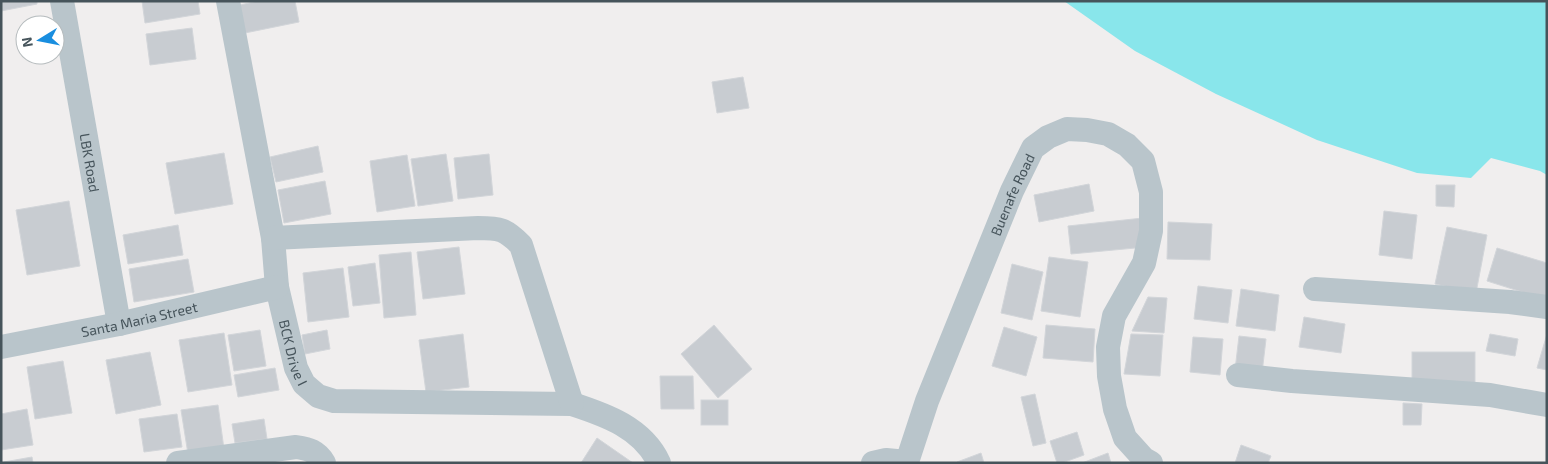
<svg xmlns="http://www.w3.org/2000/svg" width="1548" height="464" font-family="'Exo 2',sans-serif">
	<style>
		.water { fill: #89e6eb }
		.building { fill: #c8ccd1; stroke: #d2d5d9 }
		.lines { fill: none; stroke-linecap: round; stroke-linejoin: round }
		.minor { stroke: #b9c5cb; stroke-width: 24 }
		.labels { text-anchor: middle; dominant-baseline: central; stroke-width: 4; stroke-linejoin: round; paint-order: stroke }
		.street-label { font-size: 14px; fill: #46545b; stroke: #fff }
	</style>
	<rect width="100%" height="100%" fill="#f0eeee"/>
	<!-- water -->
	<polygon class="water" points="1064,1 1547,1 1547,175 1540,171 1491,158 1471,178 1417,173 1317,140 1216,94 1135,51"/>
	<!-- building -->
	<g class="building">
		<polygon points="1,1 37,1 37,4 1,11"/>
		<polygon points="142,1 198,1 200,14 145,23"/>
		<polygon points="258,1 295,1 299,22 245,33 240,5"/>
		<polygon points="192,28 196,59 150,65 146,34"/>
		<polygon points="743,77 749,108 717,113 712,82"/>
		<polygon points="318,146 323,172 276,182 270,157"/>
		<polygon points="224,153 233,204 175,214 166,163"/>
		<polygon points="446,154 453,201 418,206 411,159"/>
		<polygon points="489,154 493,195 458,199 454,158"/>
		<polygon points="407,155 415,206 377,212 370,161"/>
		<polygon points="325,181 331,214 284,223 278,190"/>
		<polygon points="1089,184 1094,211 1039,222 1034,195"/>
		<polygon points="1436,185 1455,185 1454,207 1436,206"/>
		<polygon points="69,201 80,266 27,275 16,210"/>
		<polygon points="1384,211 1417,215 1412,259 1379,255"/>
		<polygon points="1143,218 1146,247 1071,254 1068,226"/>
		<polygon points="1168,222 1212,224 1210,260 1167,259"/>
		<polygon points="178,225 183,255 128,264 123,235"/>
		<polygon points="1447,227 1487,235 1476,293 1435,284"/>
		<polygon points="459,247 465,294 423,299 417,252"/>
		<polygon points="1497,248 1547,263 1547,300 1487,281"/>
		<polygon points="411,252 416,315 384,318 379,255"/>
		<polygon points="1049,257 1088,262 1080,317 1041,311"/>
		<polygon points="188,259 194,292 134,302 129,269"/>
		<polygon points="375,263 380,303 353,306 348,267"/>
		<polygon points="1012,264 1043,272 1032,320 1001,313"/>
		<polygon points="343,268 349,317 308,322 303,273"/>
		<polygon points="1198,286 1232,290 1228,323 1194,319"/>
		<polygon points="1241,289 1279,295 1275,331 1236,326"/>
		<polygon points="1148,297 1167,298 1164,333 1132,331"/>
		<polygon points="1304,317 1345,324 1341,353 1299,347"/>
		<polygon points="714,325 752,369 718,398 681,354"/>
		<polygon points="1046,325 1095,329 1093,362 1043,358"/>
		<polygon points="1004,327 1037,337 1026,376 992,366"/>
		<polygon points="260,330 266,366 234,371 228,335"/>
		<polygon points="327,330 330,349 305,354 302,335"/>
		<polygon points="224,333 232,385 188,392 179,340"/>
		<polygon points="463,334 469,387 426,392 419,340"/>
		<polygon points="1131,334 1163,335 1160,376 1124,374"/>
		<polygon points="1490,334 1518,339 1515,356 1486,351"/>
		<polygon points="1547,334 1547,370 1537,368"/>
		<polygon points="1239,336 1266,339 1262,373 1235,370"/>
		<polygon points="1193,337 1223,339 1220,375 1190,372"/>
		<polygon points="150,352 161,405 116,414 106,360"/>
		<rect x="1412" y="352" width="63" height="31"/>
		<polygon points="63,361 72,413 35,419 27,367"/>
		<polygon points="275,368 279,390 238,397 234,375"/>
		<polygon points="660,376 693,376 694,409 661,409"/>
		<polygon points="1035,394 1046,443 1033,446 1021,397"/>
		<rect x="701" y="400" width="27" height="25"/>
		<polygon points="1403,403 1422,404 1421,425 1403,425"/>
		<polygon points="218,405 224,449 188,454 181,410"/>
		<polygon points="27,409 33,445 1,450 1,414"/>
		<polygon points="177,414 182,447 144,452 139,419"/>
		<polygon points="264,419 267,439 235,443 232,424"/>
		<polygon points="1077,432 1084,455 1062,463 1057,463 1050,441"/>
		<polygon points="597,438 633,463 581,463"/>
		<polygon points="1241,445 1271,456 1268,463 1235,463"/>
		<polygon points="981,453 984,463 957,463 957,462"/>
		<polygon points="1108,453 1111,463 1082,463"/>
		<polygon points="32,457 33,463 4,463 4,462"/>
	</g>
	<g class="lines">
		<!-- minor -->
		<g class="minor">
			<path id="s1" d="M62,1l57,323"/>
			<path id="s2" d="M228,1l45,237 4,49 19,81 8,16 14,12 16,5 238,3c34,11 71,24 87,59"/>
			<path d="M273,238l205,-10c22,0 27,1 43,17l51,159"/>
			<polyline points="1315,289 1510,302 1547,307"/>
			<path id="s3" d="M1,347l118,-23 158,-37"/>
			<polyline points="1238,375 1292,381 1490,395 1547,405"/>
			<path d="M178,463l118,-16c13,2 21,4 28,16"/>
			<path id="s4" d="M873,463l13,-3 21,2 20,-61 85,-210 21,-43 15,-11 19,-8 20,1 21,4 19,11 16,16 8,31v39l-7,32 -30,53 -6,31 1,29 6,33 10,29 19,21 7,4"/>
		</g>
	</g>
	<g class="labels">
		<!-- street labels -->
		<g class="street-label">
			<text stroke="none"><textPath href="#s1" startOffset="164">LBK Road</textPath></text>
			<text stroke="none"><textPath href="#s4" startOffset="322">Buenafe Road</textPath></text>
			<text stroke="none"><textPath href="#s3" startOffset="141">Santa Maria Street</textPath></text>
			<text stroke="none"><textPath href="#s2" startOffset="358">BCK Drive I</textPath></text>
		</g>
	</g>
	<!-- border -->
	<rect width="1548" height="464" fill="none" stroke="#46545b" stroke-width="5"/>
	<!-- north arrow -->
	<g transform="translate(40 40) rotate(260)"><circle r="24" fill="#ffffff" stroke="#b5bbbd"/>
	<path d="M0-4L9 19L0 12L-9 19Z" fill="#198edf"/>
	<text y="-8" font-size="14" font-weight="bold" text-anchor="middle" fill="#46545b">N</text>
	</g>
</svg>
